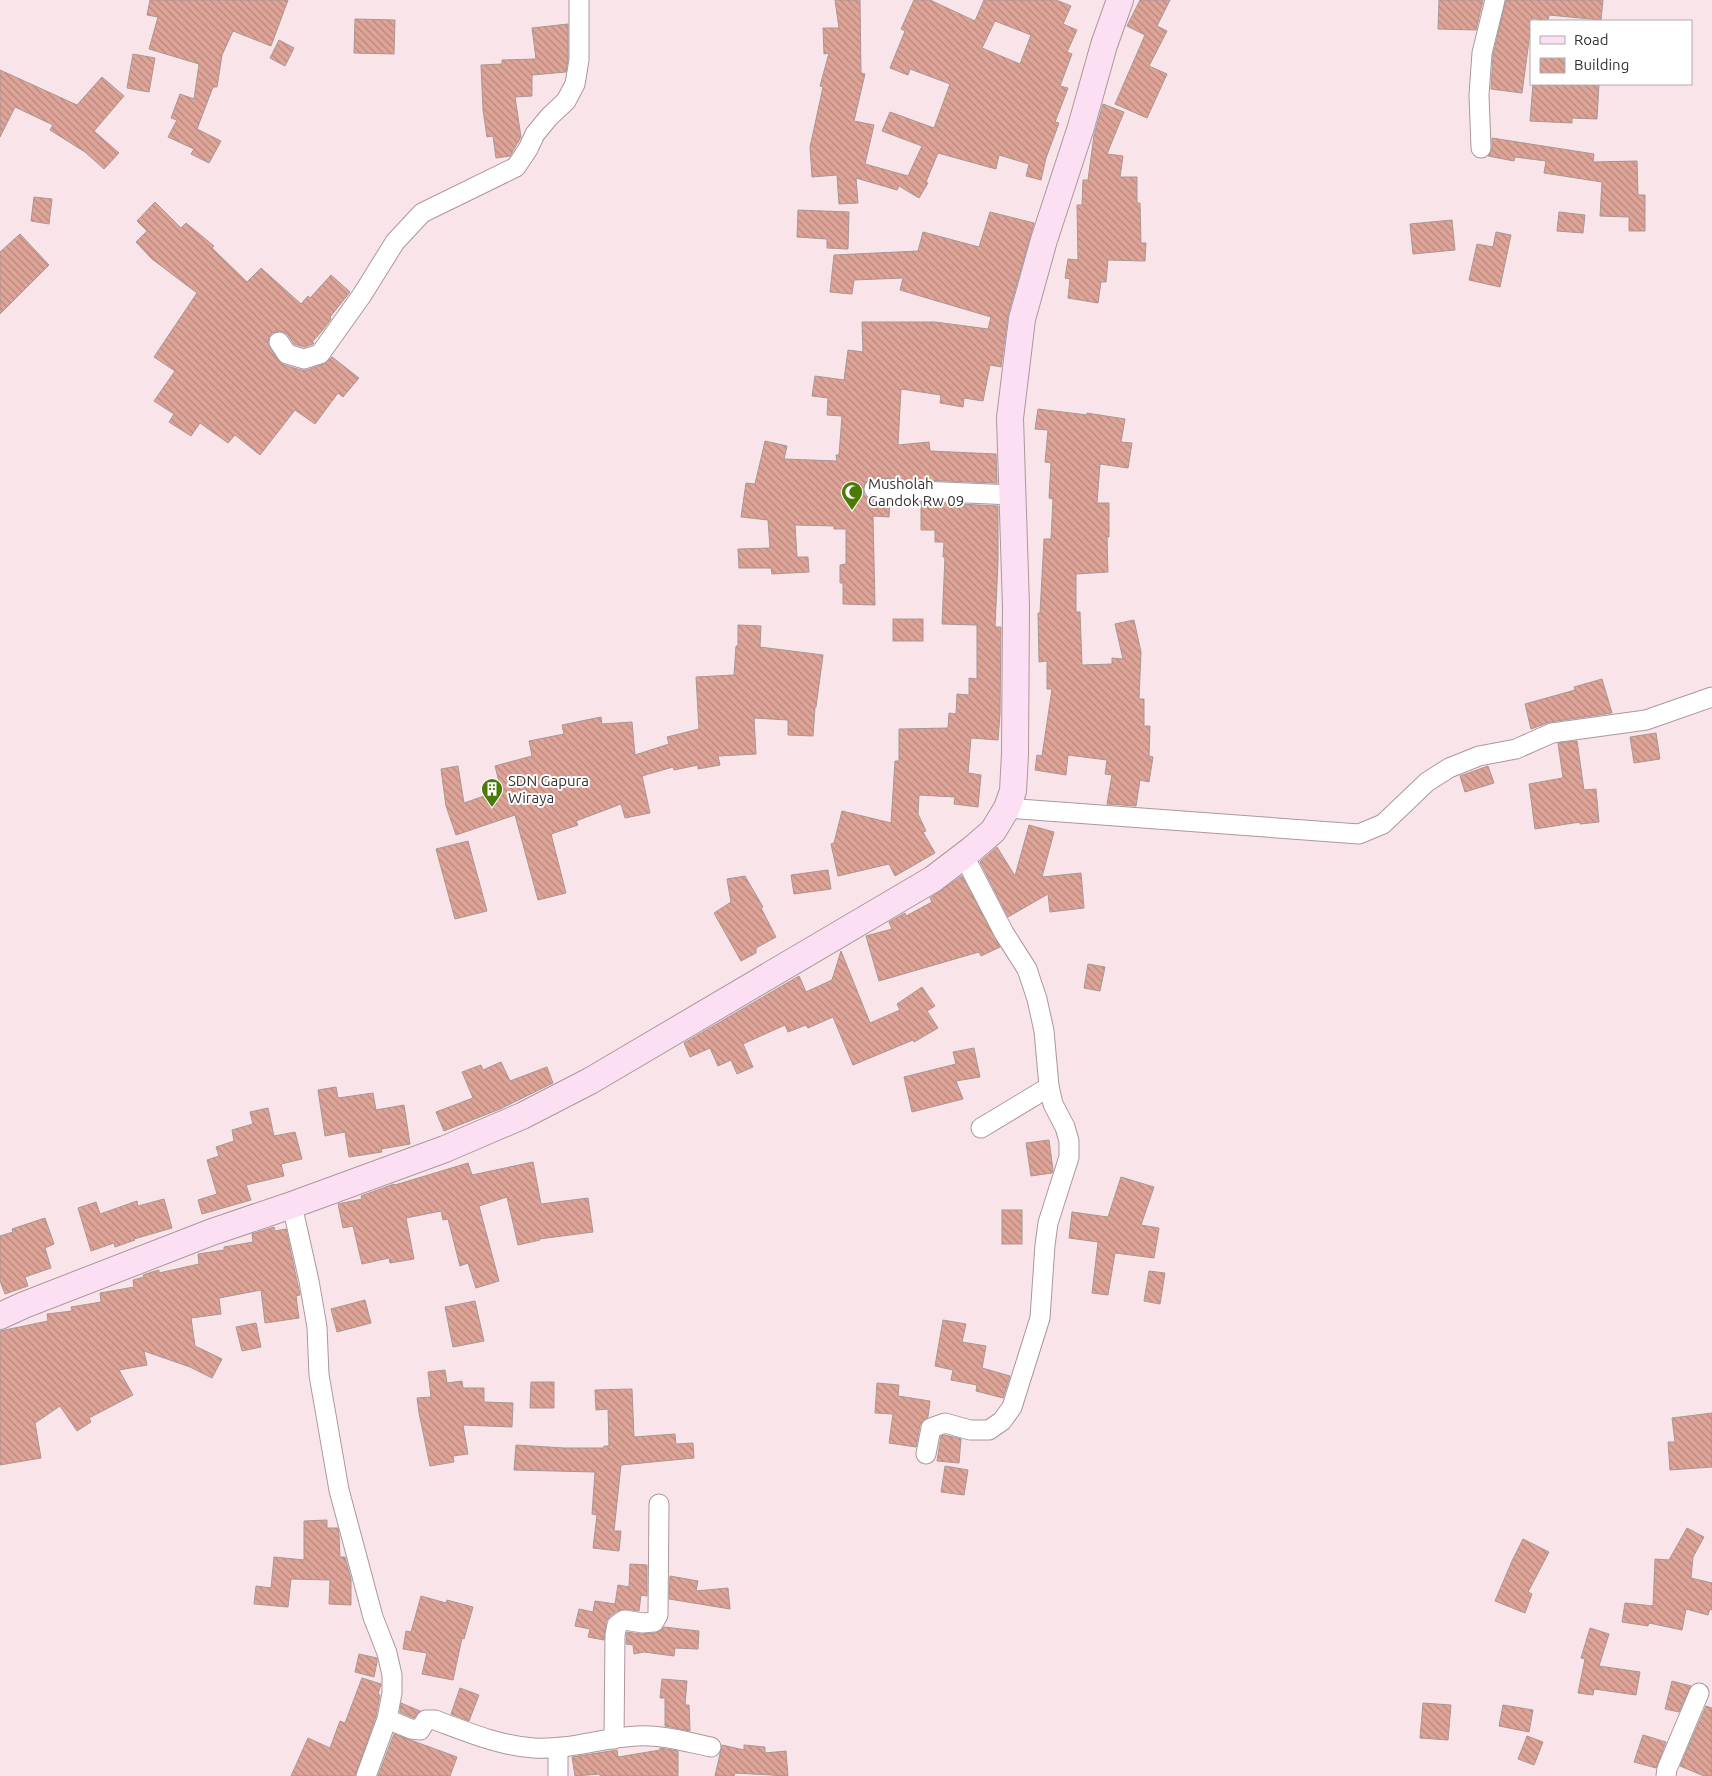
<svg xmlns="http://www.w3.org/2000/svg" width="1712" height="1776" font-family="Ubuntu,sans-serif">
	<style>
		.building { fill: url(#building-back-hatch); stroke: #a99793; fill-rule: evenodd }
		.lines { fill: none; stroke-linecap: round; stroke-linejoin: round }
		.street-casing { stroke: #ab989b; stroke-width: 21 }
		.secondary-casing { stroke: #ab989b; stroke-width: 28 }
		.street { stroke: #fff; stroke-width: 19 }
		.secondary { stroke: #fddff3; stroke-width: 26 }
		.labels { text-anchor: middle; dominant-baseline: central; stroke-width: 4; stroke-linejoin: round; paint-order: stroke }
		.poi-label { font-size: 15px; fill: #373031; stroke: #fff; text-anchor: start }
	</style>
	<defs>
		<pattern id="building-back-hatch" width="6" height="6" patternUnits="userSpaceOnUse" patternTransform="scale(1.25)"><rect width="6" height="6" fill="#dfa498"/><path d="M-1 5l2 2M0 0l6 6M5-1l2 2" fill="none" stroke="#b6867d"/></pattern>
	</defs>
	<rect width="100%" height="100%" fill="#f9e5e9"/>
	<!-- building -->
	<g class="building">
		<polygon points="150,0 288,0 271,46 233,31 222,55 217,87 213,87 197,129 221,141 209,163 191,154 194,149 168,137 177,120 171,118 180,94 194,99 199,64 149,49 158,17 147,15"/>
		<path d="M835,0h25l1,73 4,1 -11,47 20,4 -9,39 43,12 14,-30 -40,-15 8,-19 44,16 16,-44 -40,-15 -2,6 -18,-7 15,-37 -4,-2 13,-29h16l45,21 9,-21h72l15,6 -8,18 14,6 -10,22 5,2 -12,32 8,2 -13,34 4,1 -13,35 -5,22 -15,-4 3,-12 -30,-9 -3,14 -58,-16 -12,29 2,1 -9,15 -20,-12 -2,4 -41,-12 2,25 -19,1 -2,-29 -25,2 -2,-30 13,-60 -3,-1 9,-33 -5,1 -1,-26h16zM995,21l36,14 -11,29 -38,-16z"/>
		<polygon points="1140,0 1170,0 1157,26 1167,31 1149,66 1167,74 1147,118 1115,104 1145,35 1127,26"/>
		<polygon points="1439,0 1483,0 1476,30 1438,29"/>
		<polygon points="1506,0 1603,0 1601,20 1549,15 1548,21 1532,18 1522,93 1491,89 1493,55"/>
		<polygon points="355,19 395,20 394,54 354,53"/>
		<polygon points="568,24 568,59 566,72 532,75 532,96 515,97 521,137 510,156 496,158 493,136 487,137 483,110 481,65 502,64 502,60 536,59 532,28"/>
		<polygon points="279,40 294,48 285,66 270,58"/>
		<polygon points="133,54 155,58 149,92 127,88"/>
		<polygon points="0,70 77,105 102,77 124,96 94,131 119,153 104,169 85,152 50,130 53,125 15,107 0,137"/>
		<polygon points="1533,84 1599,84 1597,119 1572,118 1572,123 1530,121"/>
		<polygon points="1103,104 1124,112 1107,154 1123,156 1120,177 1137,177 1137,203 1140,203 1141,243 1146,243 1145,261 1108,260 1106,282 1101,282 1098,303 1068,298 1070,279 1065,278 1068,259 1078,260 1077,205 1082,205 1083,180 1088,180 1094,135"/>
		<polygon points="1492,138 1594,154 1593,162 1637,161 1638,195 1645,195 1645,231 1629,231 1629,217 1600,216 1602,182 1544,173 1546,161 1515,157 1514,161 1488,156 1492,148"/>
		<polygon points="34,197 52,199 49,224 31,221"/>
		<polygon points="155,202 181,228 186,223 214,246 212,248 247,282 261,268 301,304 308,296 310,298 331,275 350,292 330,317 331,319 322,331 312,342 314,343 313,344 304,347 294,344 288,335 284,332 279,331 272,333 269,337 268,343 270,348 278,360 284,365 301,370 307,370 324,364 332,357 359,378 343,397 338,393 315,424 295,410 260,455 235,435 228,443 200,423 191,436 169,422 174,414 154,401 175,371 154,357 197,293 152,259 136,242 147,231 137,221"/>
		<polygon points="798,210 849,212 848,249 827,248 827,239 797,237"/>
		<polygon points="990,212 1034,223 1008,315 1001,367 990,365 983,401 964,398 963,407 940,403 941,395 901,389 898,445 929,442 930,451 996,454 997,483 874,478 869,479 865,483 863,489 864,495 868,498 874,500 890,501 889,517 873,516 875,605 843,604 843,583 840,583 840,565 846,564 846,529 834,529 834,526 795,525 797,557 808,557 809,572 772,574 771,568 739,568 738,549 770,548 768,520 741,517 746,483 755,484 765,441 787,446 784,459 837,461 836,455 839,455 842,416 827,415 828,398 812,396 815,376 844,380 848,350 863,352 862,322 935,322 988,329 991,317 900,290 903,278 854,280 852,294 830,292 834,255 918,251 923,232 979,247"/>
		<polygon points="1559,212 1585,215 1583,233 1557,231"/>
		<polygon points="1452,220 1455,250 1413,254 1410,224"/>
		<polygon points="1496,232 1511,235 1500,287 1469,280 1477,244 1493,247"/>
		<polygon points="20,234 49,265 0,314 0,252"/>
		<polygon points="1038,409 1087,415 1087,413 1125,419 1121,442 1132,443 1128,468 1100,464 1097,503 1109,503 1109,537 1107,537 1108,572 1076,574 1076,612 1080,612 1082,665 1112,664 1112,658 1123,659 1115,624 1134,620 1141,652 1139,699 1144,699 1144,726 1150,726 1149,756 1153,757 1149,782 1140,780 1136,806 1107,804 1112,775 1105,774 1107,760 1068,755 1066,775 1035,770 1037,755 1042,756 1052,689 1047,689 1047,661 1039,662 1038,613 1040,613 1044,539 1051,539 1053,499 1049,498 1051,463 1045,462 1048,430 1035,429"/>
		<polygon points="921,502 998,506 998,562 995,627 1001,627 1000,714 998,740 971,738 968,773 981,775 978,807 954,804 955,797 919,795 918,814 926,831 923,832 935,853 895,876 889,864 838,876 831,844 834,843 842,811 891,823 895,761 899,761 899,729 948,728 949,713 956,714 957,694 969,695 969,678 977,679 977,625 942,624 945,557 943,557 944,542 935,542 935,530 921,530"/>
		<rect x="893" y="619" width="30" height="22"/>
		<polygon points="738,625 761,626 760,647 823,655 816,707 815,707 813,736 788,735 788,720 754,718 756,754 718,756 720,765 698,769 698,765 674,770 673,767 642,776 650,813 625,818 621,804 576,821 578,825 551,834 566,893 538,900 515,815 456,835 446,806 441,769 458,766 464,803 501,790 495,766 532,756 529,741 564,734 562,725 601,717 602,724 632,722 635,755 669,744 667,737 699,729 696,677 734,675 736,646 738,646"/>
		<polygon points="1602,679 1612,713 1550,722 1531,729 1525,704 1575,690 1574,687"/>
		<polygon points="1656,733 1660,759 1634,763 1630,737"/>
		<polygon points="1577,741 1584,790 1596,789 1599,822 1580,824 1580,822 1535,829 1529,784 1563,778 1558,743"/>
		<polygon points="1488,766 1494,783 1465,792 1460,776"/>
		<polygon points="1029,825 1054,832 1042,877 1081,873 1084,908 1050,912 1048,894 1008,917 980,862 997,847 1015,876"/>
		<polygon points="468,841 487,911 455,919 436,849"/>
		<polygon points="828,870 831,889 794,894 791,875"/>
		<polygon points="745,876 763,907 761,908 776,937 756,948 756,953 741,961 714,913 731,902 727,879"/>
		<polygon points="962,876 1000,947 981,956 979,952 879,981 866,936 892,929 889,922 905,913 906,916 932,902 930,898"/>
		<polygon points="841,951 870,1023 900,1010 897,1004 922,987 935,1006 927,1011 938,1028 914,1042 913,1040 853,1065 833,1017 808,1028 806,1025 788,1032 785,1025 743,1044 753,1067 737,1074 731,1060 718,1066 710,1048 690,1057 684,1043 799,976 806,992 832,980"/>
		<polygon points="1088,964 1105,967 1100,991 1084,988"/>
		<polygon points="974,1048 980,1077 956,1081 963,1099 912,1112 904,1077 956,1064 953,1052"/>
		<polygon points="501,1062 510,1081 547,1067 553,1083 500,1109 444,1131 436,1112 473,1098 462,1072 481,1065 483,1070"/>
		<polygon points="336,1087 338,1098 373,1093 376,1110 404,1105 410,1144 381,1149 382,1152 349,1157 345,1132 325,1136 318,1090"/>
		<polygon points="268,1108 274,1136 295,1132 302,1159 281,1164 284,1176 246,1185 251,1200 202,1214 198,1200 217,1194 207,1160 219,1156 216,1147 234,1141 232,1130 253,1124 250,1112"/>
		<polygon points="1049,1140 1053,1170 1052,1173 1031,1176 1026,1143"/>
		<polygon points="533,1162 541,1204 588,1198 593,1232 539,1239 540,1240 518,1245 507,1197 479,1206 499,1281 476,1288 468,1263 460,1266 448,1219 443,1220 441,1211 406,1218 414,1259 390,1263 389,1258 362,1264 353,1226 343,1228 338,1204 362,1199 361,1196 394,1184 395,1185 468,1163 472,1175"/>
		<polygon points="1121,1177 1154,1187 1141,1225 1159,1228 1154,1258 1115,1253 1108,1295 1092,1293 1098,1242 1069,1238 1072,1212 1108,1217"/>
		<polygon points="164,1199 172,1228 134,1239 135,1240 115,1247 114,1243 91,1251 78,1208 96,1202 100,1214 137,1201 138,1206"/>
		<rect x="1002" y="1210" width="20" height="34"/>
		<polygon points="45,1218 54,1244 45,1248 51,1268 25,1277 28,1286 5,1294 0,1281 0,1236 13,1232 12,1229"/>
		<polygon points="274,1227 275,1231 286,1229 300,1295 296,1296 299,1318 265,1323 261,1290 219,1298 221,1314 191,1318 195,1346 222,1359 212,1378 190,1367 144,1351 147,1365 119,1370 133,1395 89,1418 91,1422 77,1431 60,1406 35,1423 41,1458 0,1465 0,1331 48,1321 47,1314 72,1311 71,1307 101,1302 100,1293 134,1287 133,1280 144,1277 143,1275 152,1272 159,1270 159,1273 199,1264 198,1254 224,1250 224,1247 253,1242 252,1234"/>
		<polygon points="1149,1271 1165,1273 1160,1304 1144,1301"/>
		<polygon points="365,1300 371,1323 337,1332 331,1309"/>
		<polygon points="475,1301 484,1341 453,1347 445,1307"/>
		<polygon points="943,1320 966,1324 962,1342 986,1346 982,1368 1010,1376 1003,1398 976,1391 977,1385 951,1380 953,1370 935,1366"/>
		<polygon points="256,1323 261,1347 242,1351 236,1327"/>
		<polygon points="445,1370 447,1383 462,1381 463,1388 484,1388 484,1402 513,1403 512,1427 463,1425 468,1454 453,1456 454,1462 430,1466 419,1413 417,1398 431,1397 428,1372"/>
		<polygon points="531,1382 554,1382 554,1408 530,1408"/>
		<polygon points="877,1383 899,1385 898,1396 930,1401 928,1417 923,1420 920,1425 916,1447 889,1443 893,1414 875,1413"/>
		<polygon points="632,1389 634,1437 675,1434 676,1444 693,1443 694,1458 621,1465 614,1531 621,1531 619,1551 593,1548 597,1515 592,1514 595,1472 514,1470 516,1445 564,1448 604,1448 604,1446 609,1446 608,1409 596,1410 595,1390"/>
		<polygon points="1712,1413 1712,1467 1670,1470 1668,1442 1675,1442 1672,1418"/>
		<polygon points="945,1435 961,1439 959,1463 937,1461 941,1436"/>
		<polygon points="945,1466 968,1470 964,1495 941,1492"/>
		<polygon points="327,1520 327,1528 338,1528 339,1535 340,1557 345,1557 351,1579 351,1605 329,1604 330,1580 291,1579 288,1607 254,1604 256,1586 271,1588 274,1557 304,1560 304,1521"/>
		<polygon points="1687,1528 1704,1537 1693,1557 1691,1578 1712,1583 1712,1610 1710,1609 1708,1615 1686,1609 1682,1630 1649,1623 1648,1626 1622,1622 1625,1603 1653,1606 1655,1559 1669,1560"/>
		<polygon points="1523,1539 1549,1552 1528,1592 1532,1594 1525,1613 1495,1601 1512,1561"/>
		<polygon points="630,1564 647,1565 647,1596 641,1595 639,1611 626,1609 617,1611 610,1616 606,1622 604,1640 588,1637 590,1629 575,1626 579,1609 593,1612 595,1601 615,1604 618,1585 629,1587"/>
		<polygon points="670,1576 698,1581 696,1591 728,1588 730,1609 669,1599"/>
		<polygon points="421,1596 446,1603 447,1600 473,1607 464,1639 462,1638 453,1680 422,1674 427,1653 403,1649 406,1631 411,1632"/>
		<polygon points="664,1627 699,1631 698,1649 675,1648 674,1656 644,1652 634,1654 633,1645 626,1644 627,1632 641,1634 655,1633 660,1631"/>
		<polygon points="1590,1628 1609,1634 1599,1666 1640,1672 1636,1695 1594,1689 1593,1695 1578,1693 1585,1659 1581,1658"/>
		<polygon points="359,1654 377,1658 377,1662 374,1677 355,1672"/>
		<polygon points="362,1678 381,1684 378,1694 380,1695 376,1716 355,1776 291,1776 308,1738 330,1748 340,1721 345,1723"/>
		<polygon points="662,1679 687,1681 685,1705 689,1705 690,1731 665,1726 665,1698 660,1698"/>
		<polygon points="1672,1681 1691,1686 1679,1712 1665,1709"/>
		<polygon points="460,1688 479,1695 469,1721 451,1714"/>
		<polygon points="401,1703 420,1711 414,1718 400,1712"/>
		<polygon points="1423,1703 1451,1705 1448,1740 1420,1738"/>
		<polygon points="1503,1705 1533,1710 1529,1732 1499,1726"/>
		<polygon points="1706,1706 1712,1708 1712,1776 1704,1776 1680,1766"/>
		<polygon points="394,1734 457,1757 450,1776 378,1776"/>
		<polygon points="1643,1735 1666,1742 1656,1768 1634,1762"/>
		<polygon points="1527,1736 1543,1742 1534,1765 1518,1759"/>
		<polygon points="722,1745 744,1750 744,1745 765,1747 765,1753 786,1751 788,1776 735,1773 734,1776 715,1776"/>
		<polygon points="660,1748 678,1751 678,1776 600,1776 600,1774 575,1776 572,1757 617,1750 618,1757 660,1750"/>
	</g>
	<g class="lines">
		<!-- street casing -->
		<g class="street-casing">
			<g id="street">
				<polyline points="1481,148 1479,95 1482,53 1495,0"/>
				<polyline points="279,342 287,354 304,359 320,354 362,295 395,242 422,213 516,167 528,149 535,134 549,117 566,101 575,84 579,60 579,0"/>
				<polyline points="874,489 1013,495"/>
				<polyline points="1007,808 1359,834 1383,824 1427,782 1449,768 1479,756 1516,749 1552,733 1646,720 1712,697"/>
				<polyline points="981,1128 1049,1087"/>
				<polyline points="292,1205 309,1281 317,1327 319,1375 339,1490 373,1617 387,1653 392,1675 392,1693 387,1719 366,1776"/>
				<polyline points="926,1454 931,1428 945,1423 970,1430 989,1430 1002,1421 1012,1407 1040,1318 1045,1245 1048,1223 1069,1157 1069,1141 1065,1127 1053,1104 1049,1086 1044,1031 1037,999 1027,969 1004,933 964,856"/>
				<path d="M387,1719l24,10 9,1 6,-10h9c32,12 65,26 99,28 38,2 66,-10 102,-12 25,-2 51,6 75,11"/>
				<polyline points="614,1739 615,1635 617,1625 624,1620 643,1623 654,1622 658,1615 659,1504"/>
				<polyline points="558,1776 558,1749"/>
				<polyline points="1666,1776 1667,1769 1699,1693"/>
			</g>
		</g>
		<!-- secondary casing -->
		<g class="secondary-casing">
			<polyline id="secondary" points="0,1316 24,1305 212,1232 292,1205 445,1149 522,1116 590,1081 933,879 971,850 993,831 1007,808 1013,791 1015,754 1016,607 1010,418 1022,319 1044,240 1081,127 1104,45 1120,0"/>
		</g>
		<!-- street -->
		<use href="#street" class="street"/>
		<!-- secondary -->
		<use href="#secondary" class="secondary"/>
	</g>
	<!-- icons -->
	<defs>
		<g id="mosque-pin" transform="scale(1.125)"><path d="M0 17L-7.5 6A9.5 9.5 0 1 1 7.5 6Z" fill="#497b06" stroke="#fff"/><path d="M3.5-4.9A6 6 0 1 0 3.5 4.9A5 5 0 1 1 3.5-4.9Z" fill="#fff"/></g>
		<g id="building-pin" transform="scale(1.125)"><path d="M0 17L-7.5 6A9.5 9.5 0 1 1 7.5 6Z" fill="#497b06" stroke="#fff"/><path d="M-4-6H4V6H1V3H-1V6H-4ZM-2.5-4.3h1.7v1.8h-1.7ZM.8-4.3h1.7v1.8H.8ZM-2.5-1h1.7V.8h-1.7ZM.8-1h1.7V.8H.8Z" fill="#fff"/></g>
	</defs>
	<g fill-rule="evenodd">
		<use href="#mosque-pin" x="852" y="492"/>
		<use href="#building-pin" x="492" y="789"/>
	</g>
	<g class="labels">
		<!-- poi labels -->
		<g class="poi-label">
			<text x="868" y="483">Musholah<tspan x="868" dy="17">Gandok Rw 09</tspan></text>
			<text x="508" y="780">SDN Gapura<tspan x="508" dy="17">Wiraya</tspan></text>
		</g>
	</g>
	<!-- legend -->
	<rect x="1530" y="20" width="162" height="65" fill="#ffffff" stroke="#afacad"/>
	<rect x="1540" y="36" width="25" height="8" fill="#fddff3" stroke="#afacad"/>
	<text x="1574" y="45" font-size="15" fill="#373031">Road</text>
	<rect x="1540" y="58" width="25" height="15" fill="url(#building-back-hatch)" stroke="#afacad"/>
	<text x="1574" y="70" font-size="15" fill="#373031">Building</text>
</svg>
